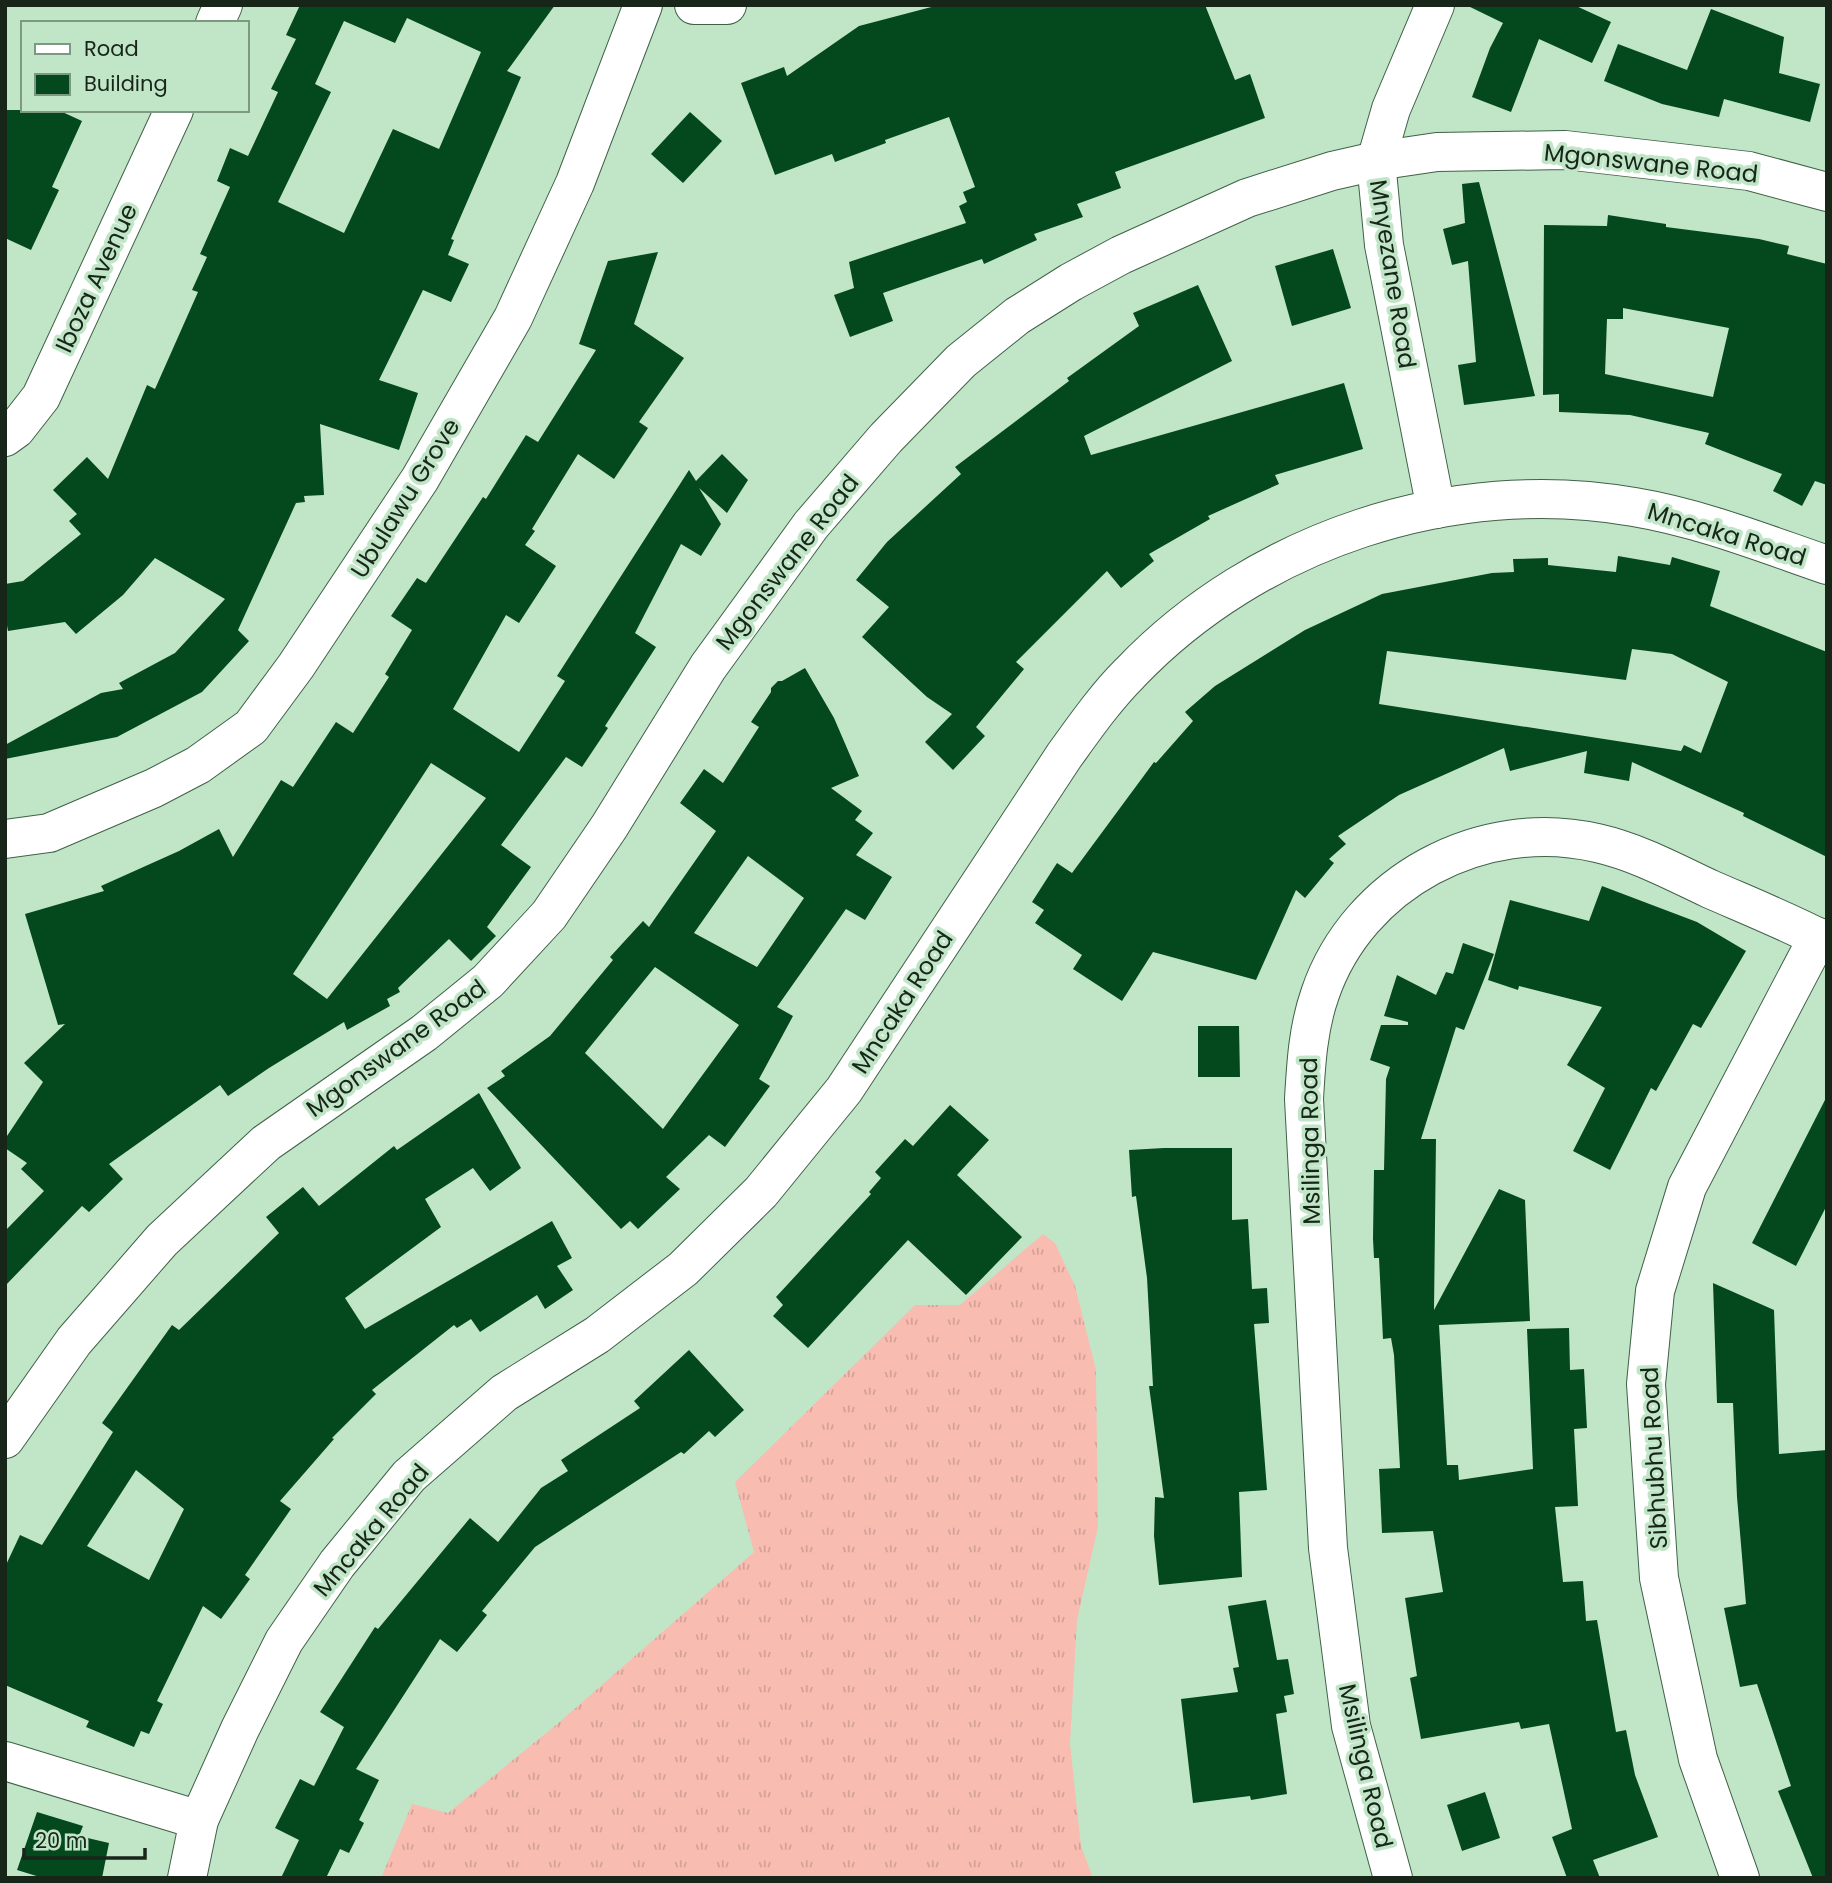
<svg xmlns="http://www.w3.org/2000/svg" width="1832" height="1883" font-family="Poppins,sans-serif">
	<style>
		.grass { fill: url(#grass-tufts) }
		.building { fill: #04481e; fill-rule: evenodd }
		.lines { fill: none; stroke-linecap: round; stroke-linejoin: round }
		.minor-casing { stroke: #406147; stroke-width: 40 }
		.minor { stroke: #fff; stroke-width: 38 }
		.labels { text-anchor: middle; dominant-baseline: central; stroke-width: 7; stroke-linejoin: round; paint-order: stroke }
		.street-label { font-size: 24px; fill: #18261a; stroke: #c1e6c7 }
	</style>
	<defs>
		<pattern id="grass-tufts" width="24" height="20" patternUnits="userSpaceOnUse" patternTransform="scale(1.75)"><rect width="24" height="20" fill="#f8bcb1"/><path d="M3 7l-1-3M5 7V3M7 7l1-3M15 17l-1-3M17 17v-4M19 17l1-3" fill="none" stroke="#d4a198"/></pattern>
	</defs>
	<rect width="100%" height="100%" fill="#c1e6c7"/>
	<!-- grass -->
	<polygon class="grass" points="1043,1234 1055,1243 1075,1286 1096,1370 1098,1527 1077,1620 1070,1744 1081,1846 1093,1878 381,1878 412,1804 448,1813 556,1725 754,1552 735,1482 915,1305 960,1305"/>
	<!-- building -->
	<g class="building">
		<path d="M300,5h255l-48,66 14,6 -70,162 3,1 -6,15 21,9 -18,38 -28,-12 -44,90 39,13 -19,57 -79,-26 4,71 -20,1 1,6 -9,1 -58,127 11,11 -47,51 -85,45 -112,22v-14l96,-52 22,-4 -4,-6 56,-30 50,-54 -70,-41 -32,37 -47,39 -11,-12 -57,9 -3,-16v-31l18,-3 58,-47 -12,-13 8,-7 -24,-24 34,-33 21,22 39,-94 8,4 43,-97 -6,-2 15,-33 -7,-3 30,-67 -13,-6 13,-33 18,8 30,-64 -7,-3 25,-50 -10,-4zM407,18l74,34 -42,97 -46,-20 -49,104 -66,-31 53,-110 -16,-8 29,-63 51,22z"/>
		<polygon points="939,5 1205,5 1235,80 1250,74 1265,118 1115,172 1121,188 1077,204 1083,217 1034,234 1037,240 984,264 982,259 883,293 893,321 850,337 834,295 854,288 849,262 966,223 959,206 967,202 963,192 975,187 949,117 885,140 886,143 835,162 832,154 775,175 741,83 784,67 787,76 859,26"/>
		<polygon points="1466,5 1574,5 1611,22 1592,63 1539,39 1511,112 1472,97 1490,48 1503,23"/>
		<polygon points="1711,9 1784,37 1779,73 1820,84 1810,122 1724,99 1719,117 1662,104 1604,81 1618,44 1687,70"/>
		<polygon points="5,110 58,110 82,121 52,187 59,190 31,250 5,238"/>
		<polygon points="690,112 722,141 683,183 651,154"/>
		<polygon points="1479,182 1535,396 1464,405 1458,365 1476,362 1468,261 1452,265 1443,229 1465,223 1462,184"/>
		<path d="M1608,215l58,9v3l93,12 30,7 -2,8 40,10v221l-12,-4 -13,25 -29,-15 9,-17 -77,-30 4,-11 -79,-18 -71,-3v-18l-16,1 1,-170 63,1zM1623,308l106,20 -16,69 -108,-23 2,-55h16z"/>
		<polygon points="1333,249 1351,308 1292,326 1275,266"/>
		<path d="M658,252l-24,72 50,34 -45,64 9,6 -34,51 -36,-25 -46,75 3,2 -10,14 31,21 -37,57 -13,-8 -53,94 66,43 46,-71 -8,-5 132,-206 7,11 26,-27 26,26 -21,33 -28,-25 22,36 -20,32 -20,-12 -46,89 21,14 -51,79 3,2 -26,39 -16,-10 -65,88 30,22 -44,60 9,9 -25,25 -22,-22 -51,49 2,4 -13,7 3,7 -43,24 -3,-8 -75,46 -41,28 -8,-11 -111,79 14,15 -34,33 -7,-6 -77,80v-55l39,-40 -23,-22 6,-6 -22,-15v-9l38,-57 -19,-19 41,-39 -7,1 -33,-111 79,-23 -3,-5 78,-35 40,-22 14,28 48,-77 12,7 43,-65 17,11 36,-56 -4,-3 27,-44 -21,-14 26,-38 9,5 57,-86 3,2 40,-64 12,7 58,-92 -17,-6 29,-83zM431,763l55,35 -159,201 -34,-25z"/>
		<polygon points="1198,285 1232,361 1084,436 1091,455 1344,383 1363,449 1275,475 1279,484 1208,516 1210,519 1149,554 1154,561 1121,588 1107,571 1016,662 1024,669 976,727 985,736 953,770 925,742 952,714 927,697 862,637 889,607 856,580 887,542 961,474 955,467 1069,381 1067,378 1139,326 1133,313"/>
		<path d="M1618,556l52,9 2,-8 48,14 -10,35 117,46v205l-84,-41 1,-3 -112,-51 -3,19 -45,-8 3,-22 -77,20 -6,-23 -105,47 -61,41 8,8 -17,15 5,4 -29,35 -9,-8 -40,90 -103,-28 -31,49 -49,-32 9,-14 -47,-32 9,-13 -12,-8 25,-39 15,10 82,-111 2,1 37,-42 -8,-9 30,-26 90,-56 77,-36 110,-21 22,-1 -1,-13 35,-1v7l68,7zM1632,649l40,5 56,28 -27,71 -17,-8 -3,6 -302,-47 8,-53 239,29z"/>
		<path d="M805,668l29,50 25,58 -28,12 31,23 -7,9 18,13 -17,22 36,22 -27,43 -19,-11 -69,98 16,9 -34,63 11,7 -45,61 -16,-12 -43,42 14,12 -42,40 -8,-8 -9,8 -134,-141 18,-12 -4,-5 49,-35 63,-76 -3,-3 33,-36 6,6 67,-96 -36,-28 24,-34 19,14 36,-56 -8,-5 20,-30v-4l7,-7h4zM748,856l56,42 -47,69 -63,-34zM655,967l84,58 -76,104 -78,-76z"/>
		<polygon points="1602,886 1697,922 1746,951 1701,1028 1693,1024 1656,1091 1651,1088 1610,1170 1573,1151 1605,1088 1567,1065 1602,1007 1519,986 1518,990 1488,980 1510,900 1589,921"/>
		<polygon points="1463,943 1494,954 1464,1030 1456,1027 1421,1139 1436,1139 1434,1310 1499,1189 1525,1200 1530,1321 1439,1325 1447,1465 1458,1465 1459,1480 1533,1469 1527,1329 1569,1328 1570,1370 1584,1369 1587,1428 1574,1429 1578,1506 1555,1507 1563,1582 1583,1581 1586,1621 1597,1620 1616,1732 1626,1730 1635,1775 1658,1837 1593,1860 1600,1878 1567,1878 1552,1837 1572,1829 1549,1724 1521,1729 1519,1722 1421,1739 1410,1678 1417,1676 1405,1598 1443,1592 1433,1531 1382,1533 1379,1469 1400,1468 1394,1355 1391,1338 1383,1339 1379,1258 1374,1258 1373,1239 1374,1170 1384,1170 1386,1079 1390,1067 1370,1060 1381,1025 1408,1025 1408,1022 1384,1016 1397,975 1436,995 1446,972 1453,974"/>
		<polygon points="1198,1026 1239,1026 1240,1077 1198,1077"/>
		<path d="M479,1093l42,75 -31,23 -17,-23 -48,31 16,28 -96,71 20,31 187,-108 20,37 -15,8 16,24 -28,19 -8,-14 -57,37 -9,-13 -14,9 -3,-3 -82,65 4,4 -44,44 2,1 -54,62 11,8 -46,66 5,4 -29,40 -18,-13 -46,95 6,3 -14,30 -8,-3 -7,16 -48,-20 3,-6 -84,-36v-118l15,-32 22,10 71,-113 -11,-9 70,-98 7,5 100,-97 -13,-16 37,-30 16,19 75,-60 3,4zM136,1470l48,39 -35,71 -62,-34z"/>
		<polygon points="1827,1096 1827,1205 1796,1266 1752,1243"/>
		<polygon points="950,1105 989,1140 957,1175 1022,1237 966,1295 908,1240 808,1348 773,1316 783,1305 776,1297 871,1194 869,1192 881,1178 875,1172 905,1139 913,1146"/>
		<polygon points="1164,1148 1232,1148 1232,1220 1248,1219 1252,1289 1267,1288 1269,1323 1254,1324 1267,1490 1239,1492 1242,1577 1159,1585 1154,1536 1155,1497 1164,1498 1149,1386 1153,1386 1147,1278 1136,1196 1132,1197 1129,1150"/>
		<polygon points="1713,1283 1774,1310 1779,1454 1827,1450 1827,1878 1813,1878 1778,1791 1791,1786 1757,1684 1740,1687 1724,1608 1746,1604 1737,1497 1733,1403 1717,1403"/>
		<polygon points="689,1350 744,1410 715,1437 709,1431 684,1454 681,1452 535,1547 482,1611 487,1615 457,1652 440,1639 356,1769 379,1780 359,1820 364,1823 349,1853 340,1849 326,1878 281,1878 299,1840 275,1828 300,1779 314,1786 344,1727 320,1712 375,1627 378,1629 470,1518 498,1542 541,1488 568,1471 561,1460 640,1408 634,1401"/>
		<polygon points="1266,1600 1277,1660 1288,1659 1294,1694 1284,1696 1287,1712 1276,1714 1287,1794 1251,1800 1250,1796 1193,1803 1181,1699 1238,1692 1233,1668 1239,1667 1228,1606"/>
		<polygon points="1485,1792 1500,1838 1462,1851 1447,1805"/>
		<polygon points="37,1812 83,1826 79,1836 109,1843 102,1878 43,1878 17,1870"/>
	</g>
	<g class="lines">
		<!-- minor casing -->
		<g class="minor-casing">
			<g id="minor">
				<polyline points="694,5 727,5"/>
				<polyline points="1435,5 1391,109 1376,161 1384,245 1436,509"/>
				<polyline points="215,23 223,5"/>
				<polyline points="5,437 16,429 41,397 174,110"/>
				<polyline points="5,839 49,833 154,788 198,765 251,727 296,666 420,479 513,318 575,183 643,5"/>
				<polyline points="5,1439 74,1341 162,1240 266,1143 424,1033 488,981 549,915 609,827 708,667 811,525 886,438 961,361 1017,316 1071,282 1121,255 1247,198 1332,171 1376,161 1437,152 1565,150 1749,171 1827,192"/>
				<polyline points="5,1761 199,1820"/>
				<path d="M187,1878l12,-58 41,-91 44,-88 53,-77 72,-88 95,-83 93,-58 86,-66 78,-77 83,-102 220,-334c21,-29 41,-58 66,-83 127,-133 323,-198 504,-166 66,11 129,36 193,58"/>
				<path d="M1393,1878l-42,-152 -23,-178 -24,-449c2,-35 4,-71 16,-105 38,-112 162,-178 277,-151 40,9 77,29 113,46 39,17 79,33 117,53"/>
				<polyline points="1740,1878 1698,1759 1659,1578 1646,1384 1655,1291 1687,1187 1818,937"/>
			</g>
		</g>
		<!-- minor -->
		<use href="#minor" class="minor"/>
	</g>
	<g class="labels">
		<!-- street labels -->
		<g class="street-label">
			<text transform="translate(1651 163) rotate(6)">Mgonswane Road</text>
			<text transform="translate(1393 274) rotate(81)">Mnyezane Road</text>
			<text transform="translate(96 278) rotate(-65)">Iboza Avenue</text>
			<text transform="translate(405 498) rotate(-58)">Ubulawu Grove</text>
			<text transform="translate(1727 534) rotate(17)">Mncaka Road</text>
			<text transform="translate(787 562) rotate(-52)">Mgonswane Road</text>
			<text transform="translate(902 1002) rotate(-57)">Mncaka Road</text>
			<text transform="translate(396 1048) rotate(-36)">Mgonswane Road</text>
			<text transform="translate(1310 1141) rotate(-91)">Msilinga Road</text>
			<text transform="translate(1654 1458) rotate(-93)">Sibhubhu Road</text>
			<text transform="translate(371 1530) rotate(-50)">Mncaka Road</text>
			<text transform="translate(1366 1766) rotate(77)">Msilinga Road</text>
		</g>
	</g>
	<!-- border -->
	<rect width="1832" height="1883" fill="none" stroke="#18261a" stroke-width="14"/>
	<!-- legend -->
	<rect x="21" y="21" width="228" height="91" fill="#c1e6c7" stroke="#7d9982" stroke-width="2"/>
	<rect x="35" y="44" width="35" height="10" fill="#ffffff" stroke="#7d9982" stroke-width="2"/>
	<text x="84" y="56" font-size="21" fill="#18261a">Road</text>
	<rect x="35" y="74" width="35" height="21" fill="#04481e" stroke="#7d9982" stroke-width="2"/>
	<text x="84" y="91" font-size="21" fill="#18261a">Building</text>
	<!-- scale -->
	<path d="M24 1848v10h121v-10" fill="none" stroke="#18261a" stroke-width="3.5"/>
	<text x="35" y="1848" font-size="21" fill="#18261a" stroke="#c1e6c7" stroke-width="5" paint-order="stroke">20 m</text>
</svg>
